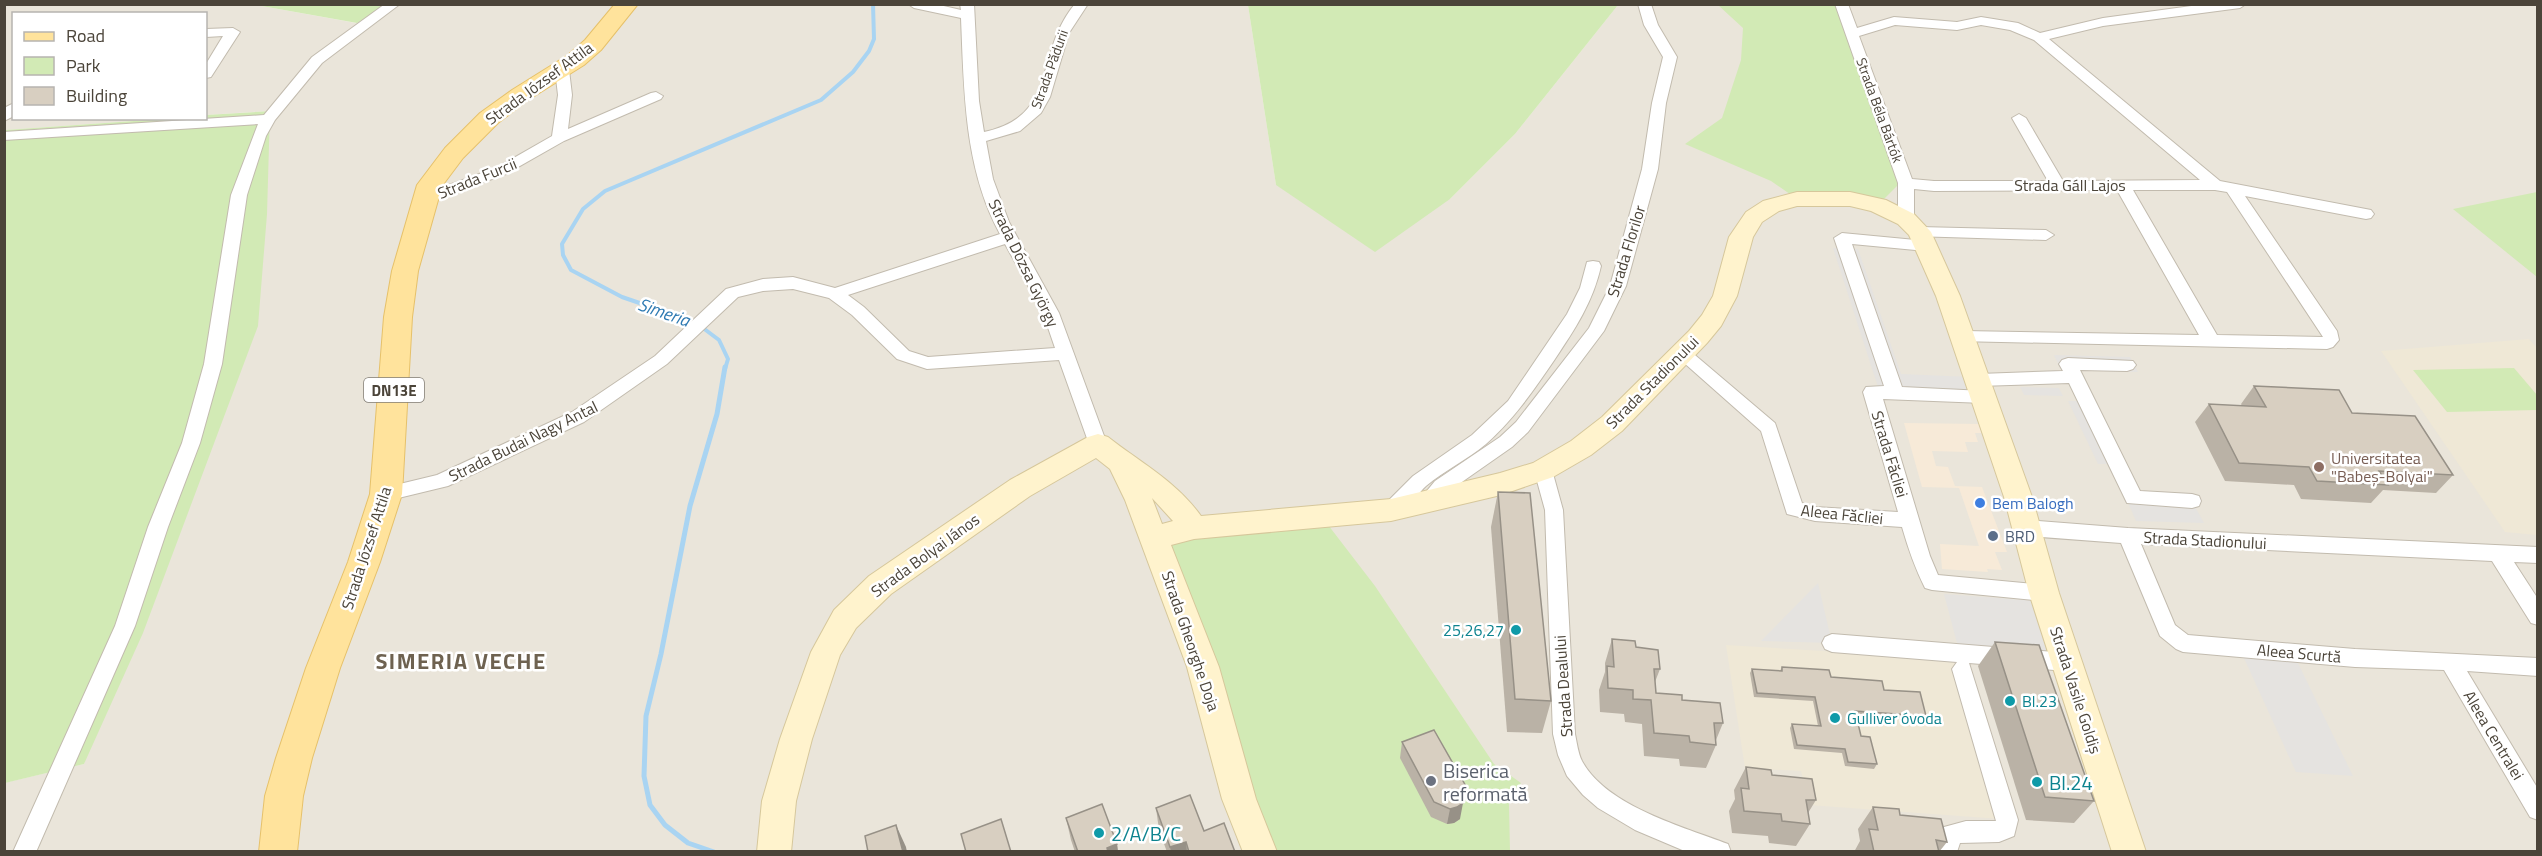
<svg xmlns="http://www.w3.org/2000/svg" width="2542" height="856" font-family="'Titillium Web',sans-serif">
	<style>
		.residential { fill: #eae5da }
		.commercial { fill: #f7ead8 }
		.education { fill: #efe8d6 }
		.green { fill: #d2eab5 }
		.parking { fill: #e5e3e0 }
		.lines { fill: none; stroke-linecap: round; stroke-linejoin: round }
		.stream-far1 { stroke: #a9d4f2; stroke-width: 4 }
		.stream { stroke: #a9d4f2; stroke-width: 5 }
		.street-casing { stroke: #c2bbae; stroke-width: 2 }
		.secondary-casing { stroke: #d6c79b; stroke-width: 2 }
		.primary-casing { stroke: #e6c16a; stroke-width: 2 }
		.street { fill: #fff; fill-rule: evenodd }
		.secondary { fill: #fff3cd; fill-rule: evenodd }
		.primary { fill: #ffe39c; fill-rule: evenodd }
		.wall { fill: #bab2a6 }
		.shaded-wall { fill: #979187 }
		.building { fill: #d8cfc1; stroke: #979187; stroke-width: 1.5 }
		.education-dot { fill: #8d6e63; stroke: #fff; stroke-width: 2 }
		.shop-dot { fill: #3f7fe0; stroke: #fff; stroke-width: 2 }
		.service-dot { fill: #5c6f8a; stroke: #fff; stroke-width: 2 }
		.culture-dot { fill: #0f9aa8; stroke: #fff; stroke-width: 2 }
		.worship-dot { fill: #6b7280; stroke: #fff; stroke-width: 2 }
		.labels { text-anchor: middle; dominant-baseline: central; stroke-width: 5; stroke-linejoin: round; paint-order: stroke }
		.far-street-label { font-size: 14px; fill: #4b4439; stroke: #fff }
		.shield { fill: #fff; stroke: #817c74; stroke-width: 1.5 }
		.shield-label { font-size: 15px; font-weight: bold; fill: #4b4439 }
		.street-label { font-size: 16px; fill: #4b4439; stroke: #fff }
		.education-label { font-size: 16px; fill: #785e54; stroke: #fff; text-anchor: start }
		.shop-label { font-size: 16px; fill: #366cbe; stroke: #fff; text-anchor: start }
		.service-label { font-size: 16px; fill: #4e5e75; stroke: #fff; text-anchor: start }
		.culture-label { font-size: 16px; fill: #0d838f; stroke: #fff; text-anchor: start }
		.water-label { font-size: 18px; font-style: italic; fill: #2e7ab2; stroke: #fff }
		.near-worship-label { font-size: 20px; fill: #5b616d; stroke: #fff; text-anchor: start }
		.near-culture-label { font-size: 20px; fill: #0d838f; stroke: #fff; text-anchor: start }
		.district-label { font-size: 22px; font-weight: bold; letter-spacing: 1.5px; fill: #6e6250; stroke: #fff }
	</style>
	<rect width="100%" height="100%" fill="#f6f3ec"/>
	<!-- residential -->
	<polygon class="residential" points="389,4 1248,5 1276,185 1450,199 1515,134 1618,5 2537,5 2537,851 5,852 4,783 84,764 269,111 206,115 206,14 14,14 14,118 162,119 5,130 5,5 256,5 356,23"/>
	<!-- commercial -->
	<polygon class="commercial" points="1904,423 1980,424 1982,433 1975,433 1978,442 1965,442 1968,452 1932,451 1936,466 1948,467 1955,486 1982,487 2007,552 1995,552 2002,570 1987,569 1988,572 1942,569 1940,544 1979,546 1959,488 1922,487"/>
	<!-- education -->
	<g class="education">
		<polygon points="2529,339 2537,348 2537,535 2505,532 2381,351"/>
		<polygon points="1726,645 1953,659 2001,819 1809,805 1801,771 1745,768"/>
	</g>
	<!-- green -->
	<g class="green">
		<polygon points="256,5 389,5 357,23"/>
		<polygon points="1248,5 1248,4 1618,5 1515,134 1450,199 1375,252 1276,185"/>
		<polygon points="1718,5 1836,5 1899,184 1878,205 1797,199 1771,181 1685,144 1722,118 1741,60 1743,28"/>
		<polygon points="270,111 267,214 258,326 143,633 84,764 5,783 5,130 162,119 206,118 206,115"/>
		<polygon points="2537,192 2537,277 2453,209"/>
		<polygon points="2514,368 2537,395 2537,410 2447,412 2413,370"/>
		<polygon points="1322,517 1375,586 1494,764 1521,783 1509,804 1510,851 1260,851 1154,537"/>
	</g>
	<!-- parking -->
	<g class="parking">
		<polygon points="1833,248 1858,249 1901,374 1971,377 1977,391 1878,387"/>
		<polygon points="2054,355 2130,357 2138,372 2061,370"/>
		<polygon points="2020,387 2059,388 2063,396 2024,395"/>
		<polygon points="2068,401 2082,401 2112,464 2098,464"/>
		<polygon points="2126,498 2192,501 2204,523 2136,521"/>
		<polygon points="1818,583 1832,643 1761,641"/>
		<polygon points="1944,594 2049,602 2066,656 1958,647"/>
		<polygon points="2243,656 2296,659 2353,776 2296,772"/>
	</g>
	<g class="lines">
		<!-- stream-far1 -->
		<polyline class="stream-far1" points="725,369 728,359 719,340 695,322 622,297 571,270 563,255 562,244 583,209 605,191 821,100 853,72 869,51 874,39 873,4"/>
		<!-- stream -->
		<polyline class="stream" points="714,852 688,843 665,825 650,805 644,776 646,716 661,654 690,506 717,414 725,367"/>
		<!-- street casing -->
		<g class="street-casing">
			<g id="street">
				<polygon points="385,4 400,4 322,63 275,120 266,136 247,195 222,364 200,443 168,527 135,626 36,852 13,852 115,626 148,527 182,443 204,364 231,195 258,124 4,140 4,132 264,115 312,57"/>
				<path d="M908,4h27l26,6 -1,-6h14l5,97 5,31c76,-16 49,-78 91,-128h13l-19,29 -19,64 -9,16 -21,18 -34,10 7,38 16,43 50,91 48,131 -3,5 -6,2 -6,-2 -3,-5 -30,-84 -132,9 -30,-10 -45,-44 -23,-17 -36,-9 -30,2 -25,6 -71,67 -83,58 -136,64 -62,15 -7,-2 -2,-5 2,-5 58,-14 135,-63 83,-56 71,-67 37,-10 30,-2 42,11 165,-54c-36,-65 -36,-144 -39,-216l-47,-10zM1005,244l38,69 12,35 -127,9 -19,-6 -45,-44 -16,-12z"/>
				<polygon points="1638,4 1651,4 1658,25 1677,57 1666,103 1658,169 1626,286 1604,331 1528,432 1512,447 1449,491 1433,508 1426,510 1419,508 1417,503 1435,481 1500,437 1516,422 1589,328 1610,286 1642,169 1652,103 1663,57 1644,25"/>
				<path d="M1835,4h13l9,24 37,-11 63,5 24,-5 37,6 22,10 63,-15 103,-14h40l-6,4 -137,18 -54,13 171,142 151,29 3,4 -3,4 -5,1 -121,-23 92,135 2,9 -6,7 -6,2 -370,-8 -2,-4 2,-4 6,-2 236,4 -82,-145 -183,1 -20,-2v30l-8,5 -6,-1 -2,-4v-36zM1895,25l62,5 24,-5 29,5 24,10 166,140 -137,1 -37,-63 -7,-4 -7,4 36,63h-114l-22,-2 -53,-143zM2133,190h82l12,2 96,145 -106,-2z"/>
				<polygon points="233,28 240,32 211,77 206,78 206,64 223,36 206,37 206,29"/>
				<polygon points="562,66 569,70 572,95 568,129 651,93 656,92 663,96 661,99 564,141 506,174 431,201 421,201 418,198 421,195 496,168 552,136 558,95 555,70"/>
				<polygon points="14,103 14,116 4,121 4,108"/>
				<polygon points="1919,227 2046,230 2054,235 2046,240 1913,236 1911,232 1913,228"/>
				<path d="M1842,233l84,8 6,1 2,4 -2,4 -6,1 -74,-7 50,143 82,4 6,1 3,5 -3,5 -6,1 -101,-4 47,157 8,19 106,10 7,2 3,6 -3,6 -7,2 -112,-11 -7,-2c-10,-20 -17,-40 -23,-61l-87,-6 -28,-7 -26,-83 -87,-77 3,-4h12l86,73 27,80 13,4 83,5 -35,-120 3,-5 18,-1 -50,-148z"/>
				<path d="M1593,261l6,1 2,4c-8,36 -26,63 -46,93 -22,32 -40,59 -69,85 -19,16 -41,26 -60,42 -12,11 -24,35 -42,29l-2,-5 2,-5 29,-29 59,-41 36,-34 59,-87 13,-26 7,-26z"/>
				<polygon points="2068,358 2133,361 2136,365 2133,369 2127,371 2080,370 2140,491 2192,494 2199,496 2201,501 2199,506 2192,508 2127,503 2069,383 1979,386 1973,384 1970,380 1973,376 1979,374 2063,371 2059,364 2062,360"/>
				<path d="M1543,463l7,2 2,5 11,40 12,224c2,9 3,19 7,27 24,45 102,66 146,83l3,8h-44l-52,-22 -37,-22 -15,-13 -16,-19 -9,-21 -5,-21 -8,-224 -11,-40 2,-5z"/>
				<polygon points="2027,520 2128,528 2538,547 2538,563 2514,562 2538,599 2538,625 2531,623 2492,561 2141,544 2175,625 2188,635 2355,649 2538,658 2538,676 2467,671 2538,789 2538,820 2530,817 2444,670 2355,667 2183,652 2176,649 2160,636 2121,543 2027,536 2020,533 2017,528 2020,523"/>
				<polygon points="1832,634 2067,653 2074,656 2077,662 2074,668 2067,671 1969,663 2018,820 2014,836 1999,842 1960,843 1957,852 1935,852 1935,846 1944,827 1966,821 1996,821 1952,669 1957,662 1832,652 1825,649 1822,643 1825,637"/>
			</g>
		</g>
		<!-- secondary casing -->
		<g class="secondary-casing">
			<path id="secondary" d="M1797,192h53l36,8 28,14 17,18 29,64 72,201 27,96 87,259h-34l-83,-259 -25,-96 -68,-201 -27,-61 -11,-11 -27,-13 -21,-5h-53l-18,5 -17,11 -9,15 -16,59 -16,30 -14,17 -85,88 -31,24 -38,22 -52,18 -110,26 -197,18 -23,6 48,122 37,132 21,53h-34l-21,-53 -35,-132 -62,-167 -15,-31 -14,-11 -66,38 -139,98 -35,34 -16,27 -28,84 -16,62 -5,51h-34l5,-51 18,-62 31,-87 23,-42 35,-34 141,-96 78,-43 10,-3 10,3c33,26 68,44 93,79l190,-17 109,-26 33,-10 38,-22 31,-24 87,-86 13,-16 11,-19 16,-59 17,-25 17,-11zM1152,498l21,23 -11,3z"/>
		</g>
		<!-- primary casing -->
		<g class="primary-casing">
			<polygon id="primary" points="615,4 638,4 601,50 584,65 528,100 498,123 463,158 442,186 418,271 412,317 402,494 380,562 340,668 312,758 303,796 297,852 259,852 265,796 276,758 306,668 348,562 370,494 384,317 392,271 417,185 445,148 480,113 512,90 568,55 585,40"/>
		</g>
		<!-- street -->
		<use href="#street" class="street"/>
		<!-- secondary -->
		<use href="#secondary" class="secondary"/>
		<!-- primary -->
		<use href="#primary" class="primary"/>
	</g>
	<!-- wall -->
	<g class="wall">
		<polygon points="2254,386 2352,413 2453,475 2436,493 2383,490 2371,503 2301,499 2294,485 2225,481 2195,422 2209,404 2242,406 2241,404"/>
		<polygon points="1498,492 1551,701 1542,733 1507,732 1491,527"/>
		<polygon points="1612,639 1636,647 1660,669 1655,682 1656,693 1682,700 1723,723 1716,740 1716,745 1706,768 1680,766 1679,759 1644,756 1642,724 1625,722 1624,714 1600,712 1599,690 1605,672 1605,663"/>
		<polygon points="1995,642 2094,801 2074,823 2026,820 1978,666"/>
		<polygon points="1782,667 1884,690 1926,716 1923,720 1856,715 1861,736 1877,764 1874,769 1845,766 1842,753 1794,749 1790,728 1792,724 1818,726 1813,701 1754,697 1750,673 1752,669 1780,671"/>
		<polygon points="1402,742 1460,819 1454,823 1447,824 1431,817 1400,758"/>
		<polygon points="1746,767 1772,775 1816,800 1808,813 1810,824 1796,846 1769,843 1768,836 1732,833 1729,811 1735,799 1734,790"/>
		<polygon points="1873,807 1900,815 1947,842 1939,852 1854,852 1860,841 1858,829"/>
		<polygon points="1156,808 1204,831 1235,852 1167,852 1159,830"/>
		<polygon points="1066,818 1117,844 1118,852 1075,852 1071,840"/>
	</g>
	<!-- shaded-wall -->
	<g class="shaded-wall">
		<polygon points="1463,803 1460,819 1454,823 1447,824 1450,809"/>
		<polygon points="896,825 906,847 907,852 903,852"/>
		<polygon points="1186,842 1187,852 1171,852 1170,847"/>
		<polygon points="1117,844 1118,852 1107,852 1107,848"/>
	</g>
	<!-- building -->
	<g class="building">
		<polygon points="2254,386 2339,390 2352,413 2415,416 2453,475 2379,471 2388,485 2317,481 2309,467 2239,463 2209,404 2266,407"/>
		<polygon points="1498,492 1530,493 1551,701 1515,699"/>
		<polygon points="1612,639 1635,641 1636,647 1658,650 1660,669 1654,669 1656,693 1682,695 1682,700 1720,703 1723,723 1714,723 1716,745 1690,742 1689,736 1654,733 1651,700 1633,699 1633,690 1608,688 1607,666 1614,667"/>
		<polygon points="1995,642 2039,645 2094,801 2045,797"/>
		<polygon points="1782,667 1829,670 1831,677 1882,681 1884,690 1920,692 1926,716 1855,711 1861,736 1870,737 1877,764 1848,762 1845,749 1797,745 1792,724 1821,726 1815,697 1757,693 1752,669 1782,671"/>
		<polygon points="1434,730 1467,788 1463,803 1457,807 1450,809 1434,802 1402,742"/>
		<polygon points="1746,767 1771,770 1772,775 1812,779 1816,800 1806,800 1810,824 1782,821 1781,814 1744,811 1741,788 1749,789"/>
		<polygon points="1190,795 1204,831 1224,823 1235,852 1189,852 1186,842 1170,847 1156,808"/>
		<polygon points="1102,804 1117,844 1107,848 1108,852 1078,852 1066,818"/>
		<polygon points="1873,807 1899,809 1900,815 1941,819 1947,842 1936,840 1939,852 1874,852 1869,829 1878,830"/>
		<polygon points="1001,819 1011,852 966,852 961,834"/>
		<polygon points="896,825 903,852 868,852 865,836"/>
	</g>
	<!-- markers -->
	<circle class="education-dot" cx="2319" cy="467" r="6"/>
	<circle class="shop-dot" cx="1980" cy="503" r="6"/>
	<circle class="service-dot" cx="1993" cy="536" r="6"/>
	<g class="culture-dot">
		<circle cx="1516" cy="630" r="6"/>
		<circle cx="2010" cy="701" r="6"/>
		<circle cx="1835" cy="718" r="6"/>
		<circle cx="2037" cy="782" r="6"/>
		<circle cx="1099" cy="833" r="6"/>
	</g>
	<circle class="worship-dot" cx="1431" cy="781" r="6"/>
	<g class="labels">
		<!-- far-street labels -->
		<g class="far-street-label">
			<text transform="translate(1049 69) rotate(-70)">Strada Pădurii</text>
			<text transform="translate(1880 110) rotate(70)">Strada Béla Bártók</text>
		</g>
		<!-- shield labels -->
		<rect class="shield" x="364" y="378" width="60" height="24" rx="4.5"/>
		<g class="shield-label">
			<text x="394" y="390">DN13E</text>
		</g>
		<!-- street labels -->
		<g class="street-label">
			<text transform="translate(539 83) rotate(-36)">Strada József Attila</text>
			<text transform="translate(477 178) rotate(-22)">Strada Furcii</text>
			<text x="2070" y="185">Strada Gáll Lajos</text>
			<text transform="translate(1626 251) rotate(-73)">Strada Florilor</text>
			<text transform="translate(1024 263) rotate(64)">Strada Dózsa György</text>
			<text transform="translate(1652 382) rotate(-45)">Strada Stadionului</text>
			<text transform="translate(523 441) rotate(-26)">Strada Budai Nagy Antal</text>
			<text transform="translate(1890 454) rotate(73)">Strada Făcliei</text>
			<text transform="translate(1842 514) rotate(6)">Aleea Făcliei</text>
			<text transform="translate(2205 540) rotate(3)">Strada Stadionului</text>
			<text transform="translate(366 548) rotate(-72)">Strada József Attila</text>
			<text transform="translate(925 555) rotate(-36)">Strada Bolyai János</text>
			<text transform="translate(1191 641) rotate(71)">Strada Gheorghe Doja</text>
			<text transform="translate(2299 653) rotate(5)">Aleea Scurtă</text>
			<text transform="translate(1563 686) rotate(-94)">Strada Dealului</text>
			<text transform="translate(2076 690) rotate(72)">Strada Vasile Goldiș</text>
			<text transform="translate(2494 735) rotate(59)">Aleea Centralei</text>
		</g>
		<!-- education labels -->
		<g class="education-label">
			<text x="2331" y="458">Universitatea<tspan x="2331" dy="18">"Babeș-Bolyai"</tspan></text>
		</g>
		<!-- shop labels -->
		<g class="shop-label">
			<text x="1992" y="503">Bem Balogh</text>
		</g>
		<!-- service labels -->
		<g class="service-label">
			<text x="2005" y="536">BRD</text>
		</g>
		<!-- culture labels -->
		<g class="culture-label">
			<text x="1504" y="630" text-anchor="end">25,26,27</text>
			<text x="2022" y="701">Bl.23</text>
			<text x="1847" y="718">Gulliver óvoda</text>
		</g>
		<!-- water labels -->
		<g class="water-label">
			<text transform="translate(664 312) rotate(19)">Simeria</text>
		</g>
		<!-- near-worship labels -->
		<g class="near-worship-label">
			<text x="1443" y="770">Biserica<tspan x="1443" dy="23">reformată</tspan></text>
		</g>
		<!-- near-culture labels -->
		<g class="near-culture-label">
			<text x="2049" y="782">Bl.24</text>
			<text x="1111" y="833">2/A/B/C</text>
		</g>
		<!-- district labels -->
		<g class="district-label">
			<text x="461" y="661">SIMERIA VECHE</text>
		</g>
	</g>
	<!-- border -->
	<rect width="2542" height="856" fill="none" stroke="#4b4439" stroke-width="12"/>
	<!-- legend -->
	<rect x="12" y="12" width="195" height="108" fill="#ffffff" stroke="#b7b4b0" stroke-width="1.5"/>
	<rect x="24" y="32" width="30" height="9" fill="#ffe39c" stroke="#b7b4b0" stroke-width="1.5"/>
	<text x="66" y="42" font-size="18" fill="#4b4439">Road</text>
	<rect x="24" y="57" width="30" height="18" fill="#d2eab5" stroke="#b7b4b0" stroke-width="1.5"/>
	<text x="66" y="72" font-size="18" fill="#4b4439">Park</text>
	<rect x="24" y="87" width="30" height="18" fill="#d8cfc1" stroke="#b7b4b0" stroke-width="1.5"/>
	<text x="66" y="102" font-size="18" fill="#4b4439">Building</text>
</svg>
